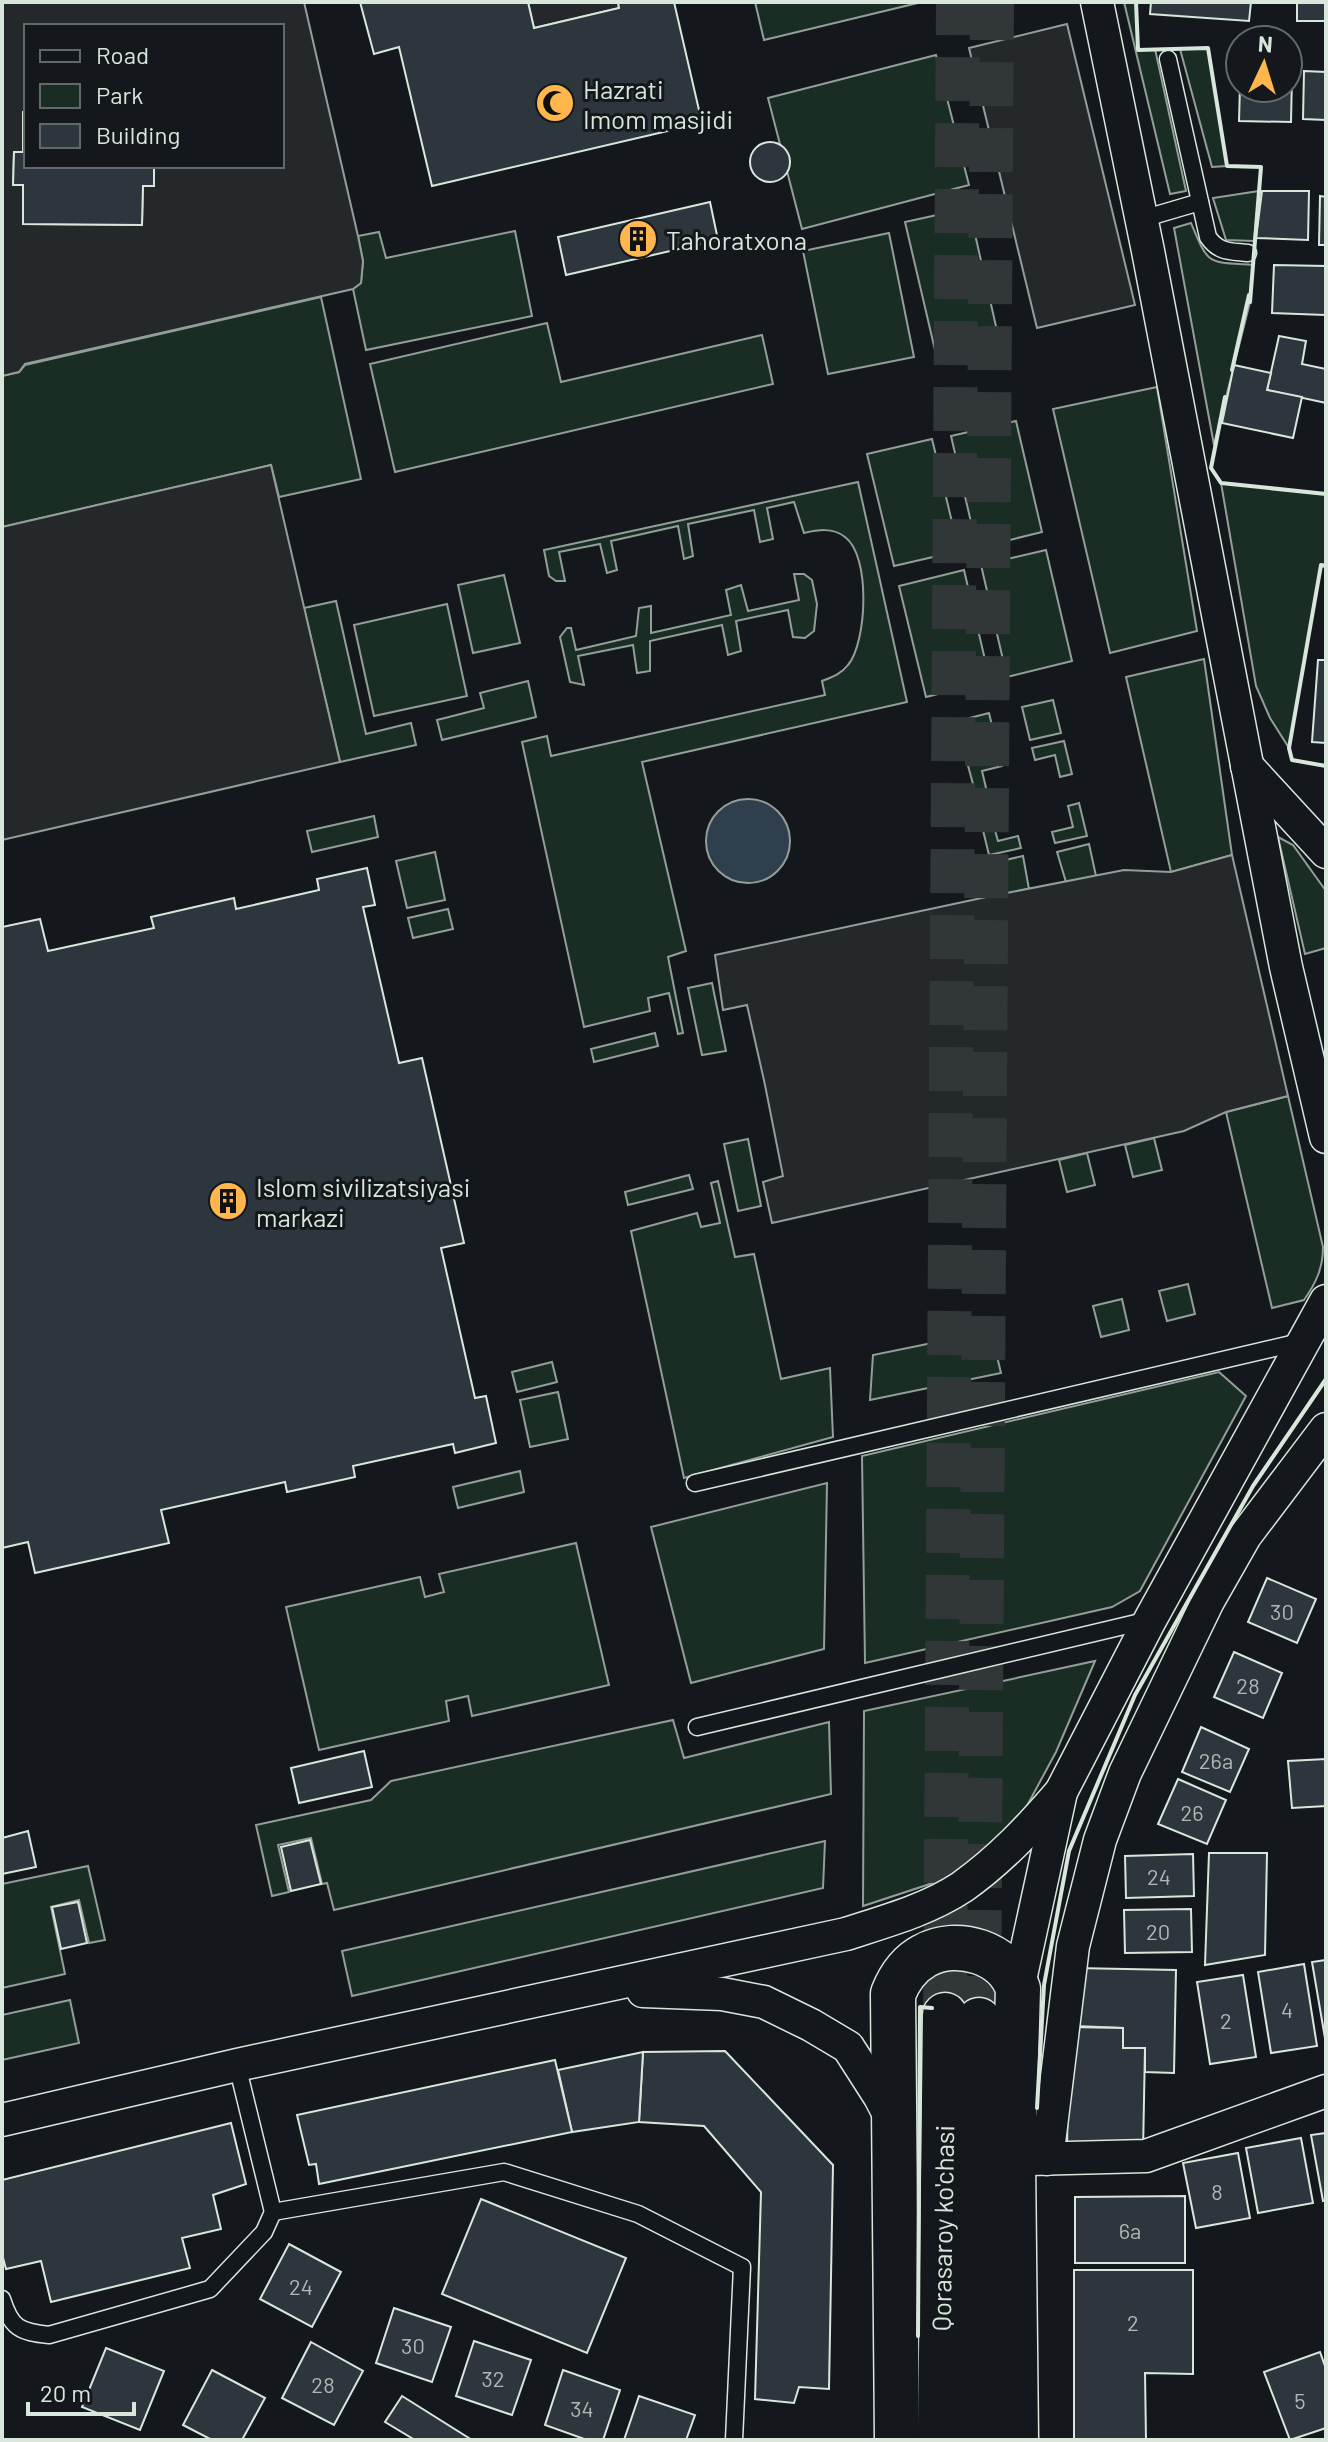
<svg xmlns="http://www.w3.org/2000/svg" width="1328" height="2442" font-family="Barlow,sans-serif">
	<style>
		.green { fill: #1a2d24; stroke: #939e99; stroke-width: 2 }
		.parking { fill: #24282b; stroke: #939e99; stroke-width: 2; fill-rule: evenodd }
		.water { fill: #2f3f4d; stroke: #939e99; stroke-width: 2 }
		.building { fill: #2c363c; stroke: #d8e6dc; stroke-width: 2 }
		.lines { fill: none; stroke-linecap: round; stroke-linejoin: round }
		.secondary-tunnel { stroke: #313739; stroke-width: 44; stroke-dasharray: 44 22; stroke-linecap: butt }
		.service-casing { stroke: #d8e6dc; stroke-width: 19 }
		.minor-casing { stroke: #d8e6dc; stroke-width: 35 }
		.secondary-casing { stroke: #d8e6dc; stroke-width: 47 }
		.service { stroke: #14181c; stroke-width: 16 }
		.minor { stroke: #14181c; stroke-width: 32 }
		.secondary { stroke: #14181c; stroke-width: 44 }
		.wall { stroke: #d8e6dc; stroke-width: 4 }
		.labels { text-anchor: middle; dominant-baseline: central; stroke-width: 6; stroke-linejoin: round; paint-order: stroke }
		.number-label { font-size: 22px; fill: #adbab4 }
		.poi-label { font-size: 26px; fill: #d8e6dc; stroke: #14181c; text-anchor: start }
		.street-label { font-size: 26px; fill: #d8e6dc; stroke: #14181c }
	</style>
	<rect width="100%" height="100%" fill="#14181c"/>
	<!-- green -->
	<g class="green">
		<polygon points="755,2 922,2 764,40"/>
		<polygon points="1124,2 1136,2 1138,50 1155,49 1186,191 1170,194"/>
		<polygon points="1208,48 1227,166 1212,167 1180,49"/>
		<polygon points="936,55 969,185 802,229 768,98"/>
		<polygon points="1259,191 1254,241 1226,240 1213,198"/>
		<polygon points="969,208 998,335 935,350 905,222"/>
		<path d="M1191,223c18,43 16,39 62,42l-3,37 -36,143 -40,-217z"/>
		<polygon points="515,231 532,316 366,350 353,289 361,283 363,261 358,236 379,232 386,258"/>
		<polygon points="889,233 914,357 828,374 803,251"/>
		<polygon points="321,297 361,479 279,497 271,465 2,527 2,376 19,372 25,365"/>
		<polygon points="547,323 561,382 762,335 773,384 395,472 370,364"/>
		<polygon points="1157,387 1197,631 1110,653 1053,409"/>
		<polygon points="1016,421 1042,532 977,548 951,436"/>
		<polygon points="932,439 959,551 894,566 867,454"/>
		<path d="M858,482l49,220 -265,60 44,189 -18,6 15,76 -5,1 -9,-41 -21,5 2,13 -66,16 -62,-285 25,-6 4,20 274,-61 -3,-14c10,-4 19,-7 26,-16 19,-23 23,-109 -3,-128 -12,-10 -28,-7 -41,-4l-10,-31 -27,6 6,31 -13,3 -6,-32 -66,14 5,32 -9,3 -6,-33 -67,15 6,29 -10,3 -7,-29 -41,8 6,29h-9l-7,-5 -5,-26z"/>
		<polygon points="1221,483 1326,494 1326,566 1321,566 1289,748 1270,718 1256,686"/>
		<polygon points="1046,550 1072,661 1007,677 981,565"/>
		<polygon points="964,570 990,681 926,697 899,586"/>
		<polygon points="794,574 804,574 812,580 817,604 814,631 805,638 793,637 788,610 736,621 741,651 728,655 722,625 650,641 650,671 637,673 633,645 578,656 584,685 570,682 560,637 567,628 571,628 576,650 636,636 639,608 651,606 651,633 731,615 726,590 741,585 748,611 799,600"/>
		<polygon points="504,575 520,643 473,653 458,585"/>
		<polygon points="336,601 366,734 411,723 416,745 340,762 304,608"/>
		<polygon points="447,604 467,696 374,716 354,625"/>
		<polygon points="1204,659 1232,855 1171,872 1126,677"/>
		<polygon points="528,681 536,717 442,740 437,720 484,708 480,693"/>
		<polygon points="1053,700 1061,733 1030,740 1022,707"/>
		<polygon points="989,713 997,746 966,754 958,721"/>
		<polygon points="1064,741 1072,774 1060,777 1055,755 1035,760 1032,748"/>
		<polygon points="999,754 1002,766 982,771 987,792 976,795 967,762"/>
		<polygon points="1079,803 1087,836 1055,843 1052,832 1073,827 1068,806"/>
		<polygon points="374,816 378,837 312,852 307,831"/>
		<polygon points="992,819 998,841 1018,836 1021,848 989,855 981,822"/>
		<polygon points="1278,837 1293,845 1326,891 1326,948 1305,954"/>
		<polygon points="1089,844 1096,876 1066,882 1057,852"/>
		<polygon points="435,852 445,900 407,908 396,861"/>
		<polygon points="1023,856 1029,889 999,895 992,863"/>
		<polygon points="448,909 453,929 413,938 408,918"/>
		<polygon points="712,983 726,1051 702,1055 688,988"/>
		<polygon points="655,1033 658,1046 594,1062 591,1049"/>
		<path d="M1288,1096l35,151c0,21 -7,36 -19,53l-32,8 -46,-196z"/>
		<polygon points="1154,1138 1162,1170 1133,1177 1125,1145"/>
		<polygon points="748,1139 761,1206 738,1211 724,1144"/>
		<polygon points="1087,1153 1095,1185 1067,1192 1059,1160"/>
		<polygon points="689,1175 693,1189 628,1205 625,1192"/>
		<polygon points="718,1181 735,1257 754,1254 781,1379 830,1368 833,1437 684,1478 631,1231 697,1213 701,1227 720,1223 711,1183"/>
		<polygon points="1188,1284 1195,1314 1167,1321 1159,1291"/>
		<polygon points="1122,1299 1129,1330 1101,1337 1093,1306"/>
		<polygon points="991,1331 1001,1373 870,1400 873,1355"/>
		<polygon points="552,1362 557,1382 517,1392 512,1372"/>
		<polygon points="1219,1372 1246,1396 1140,1591 1112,1607 865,1663 862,1456"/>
		<polygon points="558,1392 568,1439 530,1447 520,1400"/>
		<polygon points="520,1471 524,1492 458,1508 453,1487"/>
		<polygon points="827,1483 824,1649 691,1683 651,1527"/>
		<polygon points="576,1543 609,1685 472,1716 468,1696 446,1701 449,1721 319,1750 286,1607 420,1577 425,1597 444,1592 439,1574"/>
		<polygon points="1095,1661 1056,1752 1008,1841 939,1881 863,1906 864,1711"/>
		<polygon points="673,1720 684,1758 829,1722 831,1794 334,1910 327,1883 322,1884 311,1838 278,1845 289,1892 272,1896 256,1825 371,1800 391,1781"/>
		<polygon points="825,1841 823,1888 352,1996 342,1951"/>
		<polygon points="88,1866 105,1940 89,1943 79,1900 51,1907 65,1974 2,1988 2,1884"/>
		<polygon points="70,2000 79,2043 2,2060 2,2015"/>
	</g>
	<!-- parking -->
	<g class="parking">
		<path d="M2,2h302l54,234 5,25 -2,22 -8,6 -328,75 -6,8 -17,4zM26,26h256v140h-128v20h-11l-1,39 -119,-1v-39h-10l1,-33h9v-40h3z"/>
		<polygon points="528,2 618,2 619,8 534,28"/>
		<polygon points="1067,24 1135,305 1037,328 969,48"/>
		<polygon points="271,465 340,762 2,840 2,527"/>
		<polygon points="1232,855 1288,1096 1226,1112 1184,1131 772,1223 763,1182 783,1176 765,1085 747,1005 723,1010 715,955 991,896 1124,870 1171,872"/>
	</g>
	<!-- water -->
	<circle class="water" cx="748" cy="841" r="42"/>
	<!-- building -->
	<g class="building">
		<polygon points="360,2 528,2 534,28 619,8 618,2 674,2 702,123 432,186 399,47 374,54"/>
		<polygon points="1151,2 1251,2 1249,21 1150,14"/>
		<rect x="1297" y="2" width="29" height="19"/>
		<polygon points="1304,71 1326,72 1326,120 1303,119"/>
		<polygon points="1288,75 1292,75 1291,122 1239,121 1240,86 1240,88 1288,88"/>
		<polygon points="23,112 26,112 26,166 154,166 154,186 143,186 142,225 23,224 23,185 13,185 14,152 23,152"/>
		<circle cx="770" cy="162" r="20"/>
		<polygon points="1262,191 1309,191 1308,240 1256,238"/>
		<polygon points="1320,196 1326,197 1326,245 1319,245"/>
		<polygon points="710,202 718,240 566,275 558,237"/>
		<polygon points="1274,265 1326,266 1325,315 1272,313"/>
		<polygon points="1279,336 1306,341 1302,364 1326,369 1326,403 1267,390"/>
		<polygon points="1234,365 1271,373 1267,390 1302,397 1293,438 1222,423"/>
		<polygon points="1318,660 1326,660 1326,743 1312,742"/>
		<polygon points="367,868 375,905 363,907 399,1063 422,1058 445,1159 464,1243 441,1248 475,1398 486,1396 496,1443 455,1453 453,1444 353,1466 355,1477 287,1492 285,1482 161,1510 169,1543 35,1573 28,1542 2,1548 2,927 40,919 48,951 154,928 151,917 234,898 236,909 319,890 317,879"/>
		<polygon points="1267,1578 1316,1599 1297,1643 1248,1622"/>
		<polygon points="1234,1652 1282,1673 1263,1718 1214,1697"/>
		<polygon points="1201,1727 1249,1749 1230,1792 1182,1772"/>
		<polygon points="364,1751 372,1787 299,1803 291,1768"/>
		<polygon points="1326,1759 1326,1806 1292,1808 1288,1761"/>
		<polygon points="1178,1779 1226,1800 1207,1844 1158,1824"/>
		<polygon points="28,1831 36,1867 2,1874 2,1838"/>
		<polygon points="310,1840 321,1884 291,1891 281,1847"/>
		<polygon points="1209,1853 1267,1853 1265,1955 1205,1965"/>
		<polygon points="1193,1854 1194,1896 1126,1898 1125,1856"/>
		<polygon points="78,1902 87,1943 61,1949 52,1907"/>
		<polygon points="1191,1909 1192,1952 1125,1953 1124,1910"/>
		<polygon points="1326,1960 1326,2044 1312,1962"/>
		<polygon points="1304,1964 1317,2046 1271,2053 1258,1972"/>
		<polygon points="1075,1968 1176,1970 1174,2073 1145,2072 1145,2048 1123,2048 1123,2028 1074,2026"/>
		<polygon points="1243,1975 1256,2057 1210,2064 1197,1982"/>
		<polygon points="1069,2027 1123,2028 1123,2048 1145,2048 1143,2152 1067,2150"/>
		<polygon points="725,2051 833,2165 829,2389 799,2387 794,2403 755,2399 761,2192 704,2126 639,2122 643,2052"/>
		<polygon points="643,2052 639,2122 572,2132 558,2070"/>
		<polygon points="555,2060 572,2132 319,2184 316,2164 309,2165 297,2115"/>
		<polygon points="231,2123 246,2184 213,2195 221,2229 182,2238 190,2268 51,2302 41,2261 6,2269 2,2254 2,2180"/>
		<polygon points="1326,2133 1326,2200 1323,2201 1311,2135"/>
		<polygon points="1301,2138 1313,2203 1258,2213 1246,2148"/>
		<polygon points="1238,2153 1250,2218 1196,2228 1183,2163"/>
		<polygon points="1185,2196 1185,2263 1075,2263 1075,2197"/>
		<polygon points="481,2199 626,2258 587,2353 442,2294"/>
		<polygon points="289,2244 341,2272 312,2327 260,2299"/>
		<polygon points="1074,2270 1193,2270 1193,2374 1145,2373 1146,2440 1074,2440"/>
		<polygon points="394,2308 451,2327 432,2382 376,2363"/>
		<polygon points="474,2341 531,2360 512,2415 456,2396"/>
		<polygon points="311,2342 363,2371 334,2425 282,2398"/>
		<polygon points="106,2348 164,2371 140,2430 82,2407"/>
		<polygon points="1320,2352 1326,2369 1326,2428 1290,2440 1264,2372"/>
		<polygon points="212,2370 265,2398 242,2440 212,2440 183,2425"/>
		<polygon points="563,2370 620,2390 603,2440 587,2440 545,2425"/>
		<polygon points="402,2396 472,2440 415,2440 385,2422"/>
		<polygon points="639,2396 695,2415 686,2440 624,2440"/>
	</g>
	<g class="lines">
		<!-- secondary-tunnel -->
		<g class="secondary-tunnel">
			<polyline points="945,2015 958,2"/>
			<polyline points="979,2020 992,2"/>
		</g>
		<!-- service casing -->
		<g class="service-casing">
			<g id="service">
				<path d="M1168,59l40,178c11,16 22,14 40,16"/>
				<polyline points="1142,219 1200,202"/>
				<polyline points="695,1483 1304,1341"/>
				<polyline points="697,1727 1149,1620"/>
				<polyline points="237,2065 273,2212 504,2172 638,2214 742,2267 734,2440"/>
				<path d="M2,2299c9,29 18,33 47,36l161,-46 54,-57 9,-20"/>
			</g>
		</g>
		<!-- minor casing -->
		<g class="minor-casing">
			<g id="minor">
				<polyline points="1097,2 1148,251 1286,967 1326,1137"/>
				<polyline points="1247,766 1326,852"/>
				<polyline points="1018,1989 1061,1792 1150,1620 1326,1301"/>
				<polyline points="643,1991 722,1994 764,2002 811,2025 848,2047 880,2097 893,2122"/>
				<path d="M2,2120l235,-55 609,-131c40,-13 81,-24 116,-47 38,-27 69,-60 99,-95"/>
				<polyline points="1029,2159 1146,2156 1326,2091"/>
				<polyline points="1047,2159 1073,1946 1100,1840 1125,1773 1208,1601 1245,1536 1326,1429"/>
			</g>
		</g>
		<!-- secondary casing -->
		<g class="secondary-casing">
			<g id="secondary">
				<polyline points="979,2020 979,2440"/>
				<path d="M897,2440l-4,-446c6,-15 16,-30 31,-38 33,-19 83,-3 94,33l-5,170 3,281"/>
				<polyline points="940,2440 945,2015"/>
			</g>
		</g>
		<!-- service -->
		<use href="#service" class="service"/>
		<!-- minor -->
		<use href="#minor" class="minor"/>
		<!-- secondary -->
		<use href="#secondary" class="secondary"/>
		<!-- wall -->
		<g class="wall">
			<polyline points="1136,2 1138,50 1208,48 1227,166 1261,167 1250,302 1249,295 1232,370"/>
			<polyline points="1225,397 1211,468 1221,483 1326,494"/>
			<polyline points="1326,566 1321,565 1289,748 1292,760 1326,766"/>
			<polyline points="1037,2108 1044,1985 1069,1851 1135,1695 1253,1486 1326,1379"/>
			<polyline points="918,2336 920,2007 932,2008"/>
		</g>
	</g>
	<!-- icons -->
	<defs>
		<g id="mosque-disc" transform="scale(2)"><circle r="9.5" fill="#ffb74d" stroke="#14181c"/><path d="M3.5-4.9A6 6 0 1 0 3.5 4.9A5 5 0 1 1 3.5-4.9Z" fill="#111"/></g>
		<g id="building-disc" transform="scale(2)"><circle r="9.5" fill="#ffb74d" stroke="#14181c"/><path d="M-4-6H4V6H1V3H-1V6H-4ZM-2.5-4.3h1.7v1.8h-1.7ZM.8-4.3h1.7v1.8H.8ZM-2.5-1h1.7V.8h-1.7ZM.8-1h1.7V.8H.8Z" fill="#111"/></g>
	</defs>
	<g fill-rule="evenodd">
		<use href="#mosque-disc" x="555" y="103"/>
		<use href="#building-disc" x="638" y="239"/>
		<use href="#building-disc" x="228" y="1201"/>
	</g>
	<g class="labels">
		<!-- number labels -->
		<g class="number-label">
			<text x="1282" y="1611">30</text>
			<text x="1248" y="1685">28</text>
			<text x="1216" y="1760">26a</text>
			<text x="1192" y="1812">26</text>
			<text x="1159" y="1876">24</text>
			<text x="1158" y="1931">20</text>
			<text x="1287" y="2009">4</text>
			<text x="1226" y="2020">2</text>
			<text x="1217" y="2191">8</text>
			<text x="1130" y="2230">6a</text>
			<text x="301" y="2286">24</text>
			<text x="1133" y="2322">2</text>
			<text x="413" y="2345">30</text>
			<text x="493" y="2378">32</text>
			<text x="323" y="2384">28</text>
			<text x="1300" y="2400">5</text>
			<text x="582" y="2408">34</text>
		</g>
		<!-- poi labels -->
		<g class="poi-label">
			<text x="583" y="88">Hazrati<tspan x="583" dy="30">Imom masjidi</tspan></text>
			<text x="666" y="239">Tahoratxona</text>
			<text x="256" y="1186">Islom sivilizatsiyasi<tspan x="256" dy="30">markazi</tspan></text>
		</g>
		<!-- street labels -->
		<g class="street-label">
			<text transform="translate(942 2228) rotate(-89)">Qorasaroy ko'chasi</text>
		</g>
	</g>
	<!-- border -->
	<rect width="1328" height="2442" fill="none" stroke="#d8e6dc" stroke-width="8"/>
	<!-- legend -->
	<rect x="24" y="24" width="260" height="144" fill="#14181c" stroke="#626a69" stroke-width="2"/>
	<rect x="40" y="50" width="40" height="12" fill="#14181c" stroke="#626a69" stroke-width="2"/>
	<text x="96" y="64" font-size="24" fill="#d8e6dc">Road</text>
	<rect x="40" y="84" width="40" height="24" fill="#1a2d24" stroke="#626a69" stroke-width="2"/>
	<text x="96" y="104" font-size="24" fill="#d8e6dc">Park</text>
	<rect x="40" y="124" width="40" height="24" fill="#2c363c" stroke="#626a69" stroke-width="2"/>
	<text x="96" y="144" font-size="24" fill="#d8e6dc">Building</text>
	<!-- north arrow -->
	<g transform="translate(1264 64) rotate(4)"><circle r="38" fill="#14181c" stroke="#626a69" stroke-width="2"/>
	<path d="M0-6L14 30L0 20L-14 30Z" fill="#ffb74d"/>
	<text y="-12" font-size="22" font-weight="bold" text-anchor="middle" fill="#d8e6dc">N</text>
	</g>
	<!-- scale -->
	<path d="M28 2402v12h106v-12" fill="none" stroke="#d8e6dc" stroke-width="4"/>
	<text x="40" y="2402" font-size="24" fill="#d8e6dc" stroke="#14181c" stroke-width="6" paint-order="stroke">20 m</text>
</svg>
